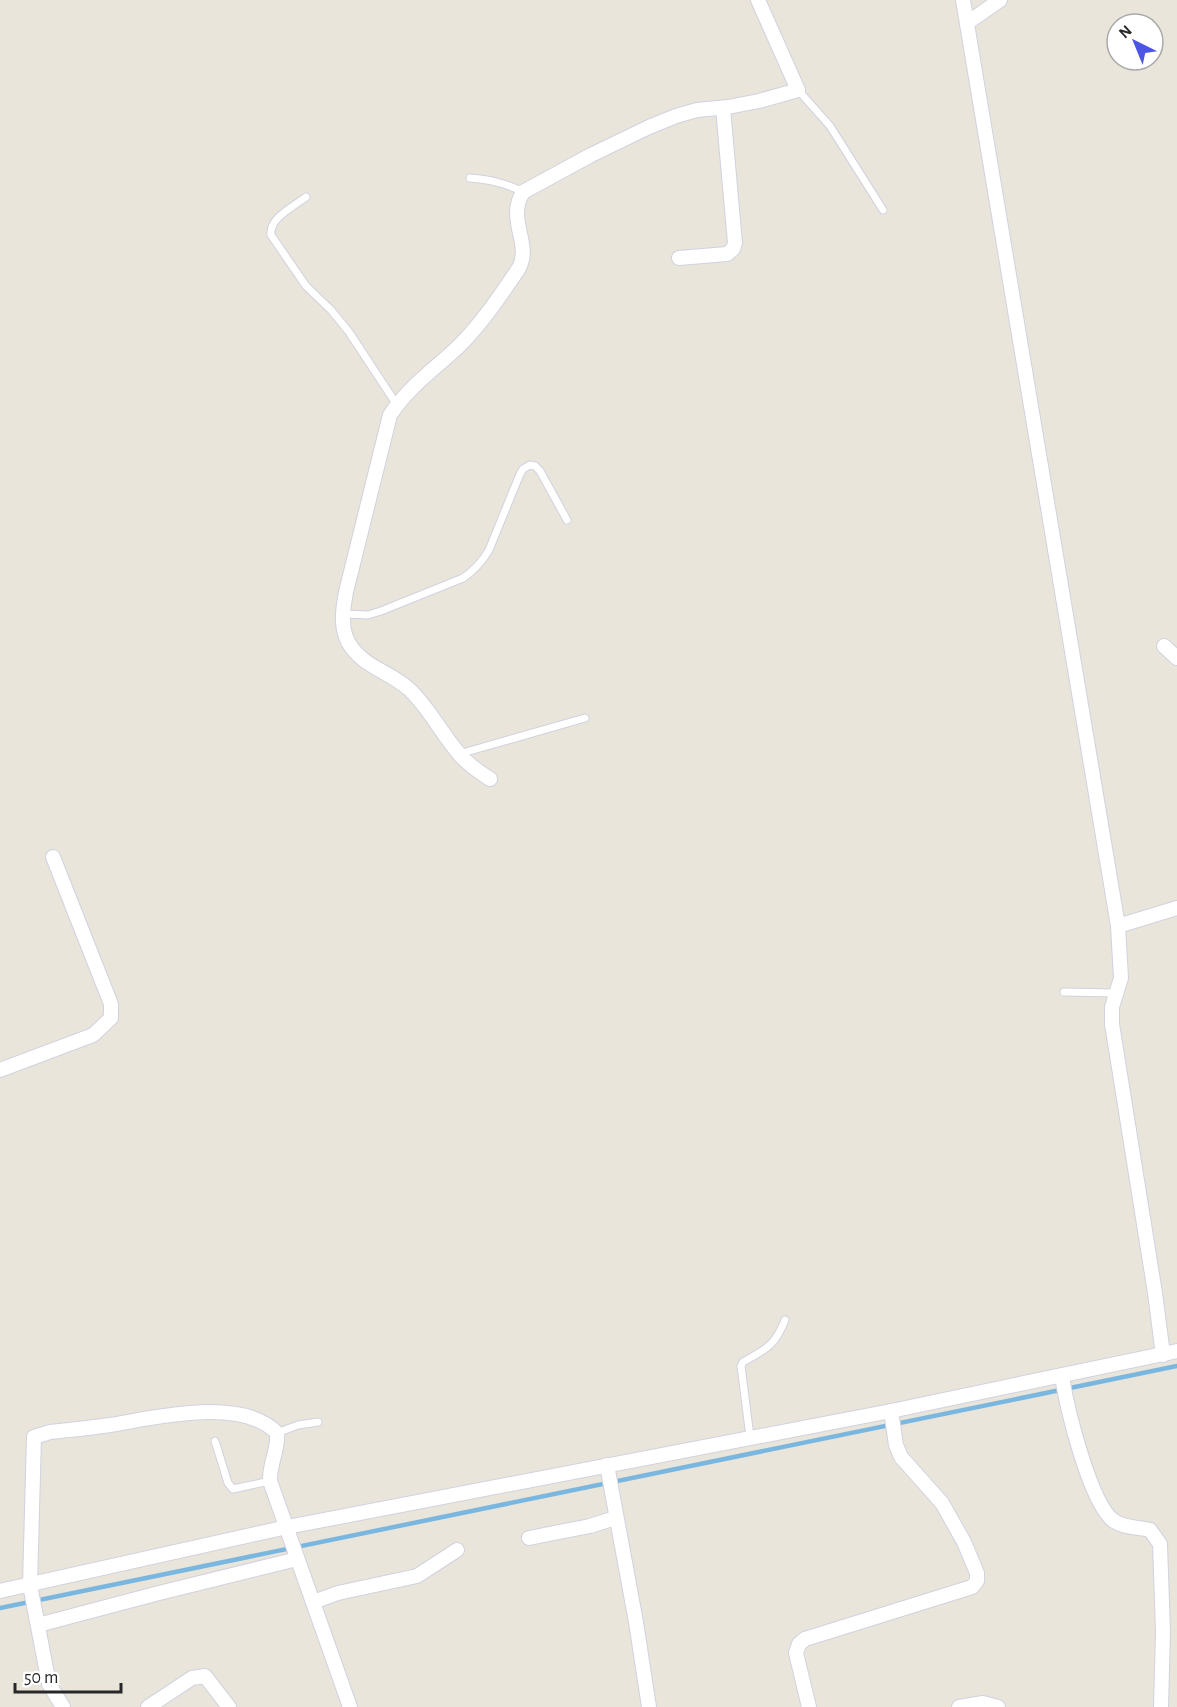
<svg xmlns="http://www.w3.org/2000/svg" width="1177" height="1707" font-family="'Alegreya Sans',sans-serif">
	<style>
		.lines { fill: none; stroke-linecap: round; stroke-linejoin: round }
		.stream { stroke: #7ab7e0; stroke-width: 4.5 }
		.lane-casing { stroke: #d1d2df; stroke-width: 9 }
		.street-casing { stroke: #d1d2df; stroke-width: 16 }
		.lane { stroke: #fff; stroke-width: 7 }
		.street { stroke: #fff; stroke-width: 14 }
	</style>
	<rect width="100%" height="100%" fill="#e9e5db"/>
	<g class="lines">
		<!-- stream -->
		<polyline class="stream" points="0,1608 1177,1366"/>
		<!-- lane casing -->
		<g class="lane-casing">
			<g id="lane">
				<polyline points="798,90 830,126 883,210"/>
				<path d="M470,178c20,1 35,5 53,14"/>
				<path d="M306,197c-13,10 -37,21 -35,38l35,51 25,24 18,22 48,73"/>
				<path d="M343,614l25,1 13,-4 82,-33c12,-8 19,-16 26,-28l31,-76 3,-5 7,-4 5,1 5,5 27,49"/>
				<polyline points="459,754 585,718"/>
				<polyline points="1064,992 1115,993"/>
				<polyline points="277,1433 298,1425 318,1422"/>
				<path d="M750,1437l-9,-71 2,-4c23,-13 32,-16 42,-42"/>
				<polyline points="215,1441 228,1483 233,1489 270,1481"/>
			</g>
		</g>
		<!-- street casing -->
		<g class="street-casing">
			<g id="street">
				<polyline points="963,0 1118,926 1121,978 1112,1007 1112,1024 1155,1293 1163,1355"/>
				<polyline points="967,23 1000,0"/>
				<polyline points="679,258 727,254 733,249 735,243 723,108"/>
				<polyline points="1164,646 1177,658"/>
				<path d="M490,779c-11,-7 -21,-14 -29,-23 -19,-21 -31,-47 -51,-66 -20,-19 -47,-22 -62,-48 -8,-16 -5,-34 -2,-50l44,-177c19,-29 45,-46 69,-69 23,-23 42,-51 60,-78 13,-25 -13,-48 4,-76l68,-37 58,-28 27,-11 21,-6 31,-3 31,-6 39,-11 -40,-90"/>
				<polyline points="1118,926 1177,908"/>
				<polyline points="0,1070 93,1035 111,1018 111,1004 53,857"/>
				<path d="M1062,1377c5,31 28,127 52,144 10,7 24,6 36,9l10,14 3,88 -2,75"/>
				<polyline points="607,1465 636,1622 649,1707"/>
				<polyline points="529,1538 590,1526 615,1518"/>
				<polyline points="0,1591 287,1527 891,1411 1177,1351"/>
				<polyline points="313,1602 338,1593 417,1576 457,1550"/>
				<polyline points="38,1625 159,1593 297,1559"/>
				<path d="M63,1707l-14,-23 -19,-99 4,-148 16,-5c20,-2 40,-4 60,-7 44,-7 132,-29 167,8 2,16 -8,31 -7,48l80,226"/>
				<polyline points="148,1707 192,1678 205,1676 229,1707"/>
				<polyline points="809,1707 796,1653 799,1644 805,1639 972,1587 977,1581 977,1573 964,1542 942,1503 901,1457 896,1445 891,1411"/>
				<polyline points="959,1707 983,1703 998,1707"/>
			</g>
		</g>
		<!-- lane -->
		<use href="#lane" class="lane"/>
		<!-- street -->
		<use href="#street" class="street"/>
	</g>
	<!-- north arrow -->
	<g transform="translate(1135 42) rotate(317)"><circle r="28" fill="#ffffff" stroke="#a9a9a9" stroke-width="1.5"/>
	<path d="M0-4.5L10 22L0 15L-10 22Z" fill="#4d55e4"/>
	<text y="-9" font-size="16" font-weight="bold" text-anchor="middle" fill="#282828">N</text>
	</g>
	<!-- scale -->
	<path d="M15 1683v9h106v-9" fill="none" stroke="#282828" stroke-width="3"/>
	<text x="24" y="1683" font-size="18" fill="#282828" stroke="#ffffff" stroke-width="4.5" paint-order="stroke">50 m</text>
</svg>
